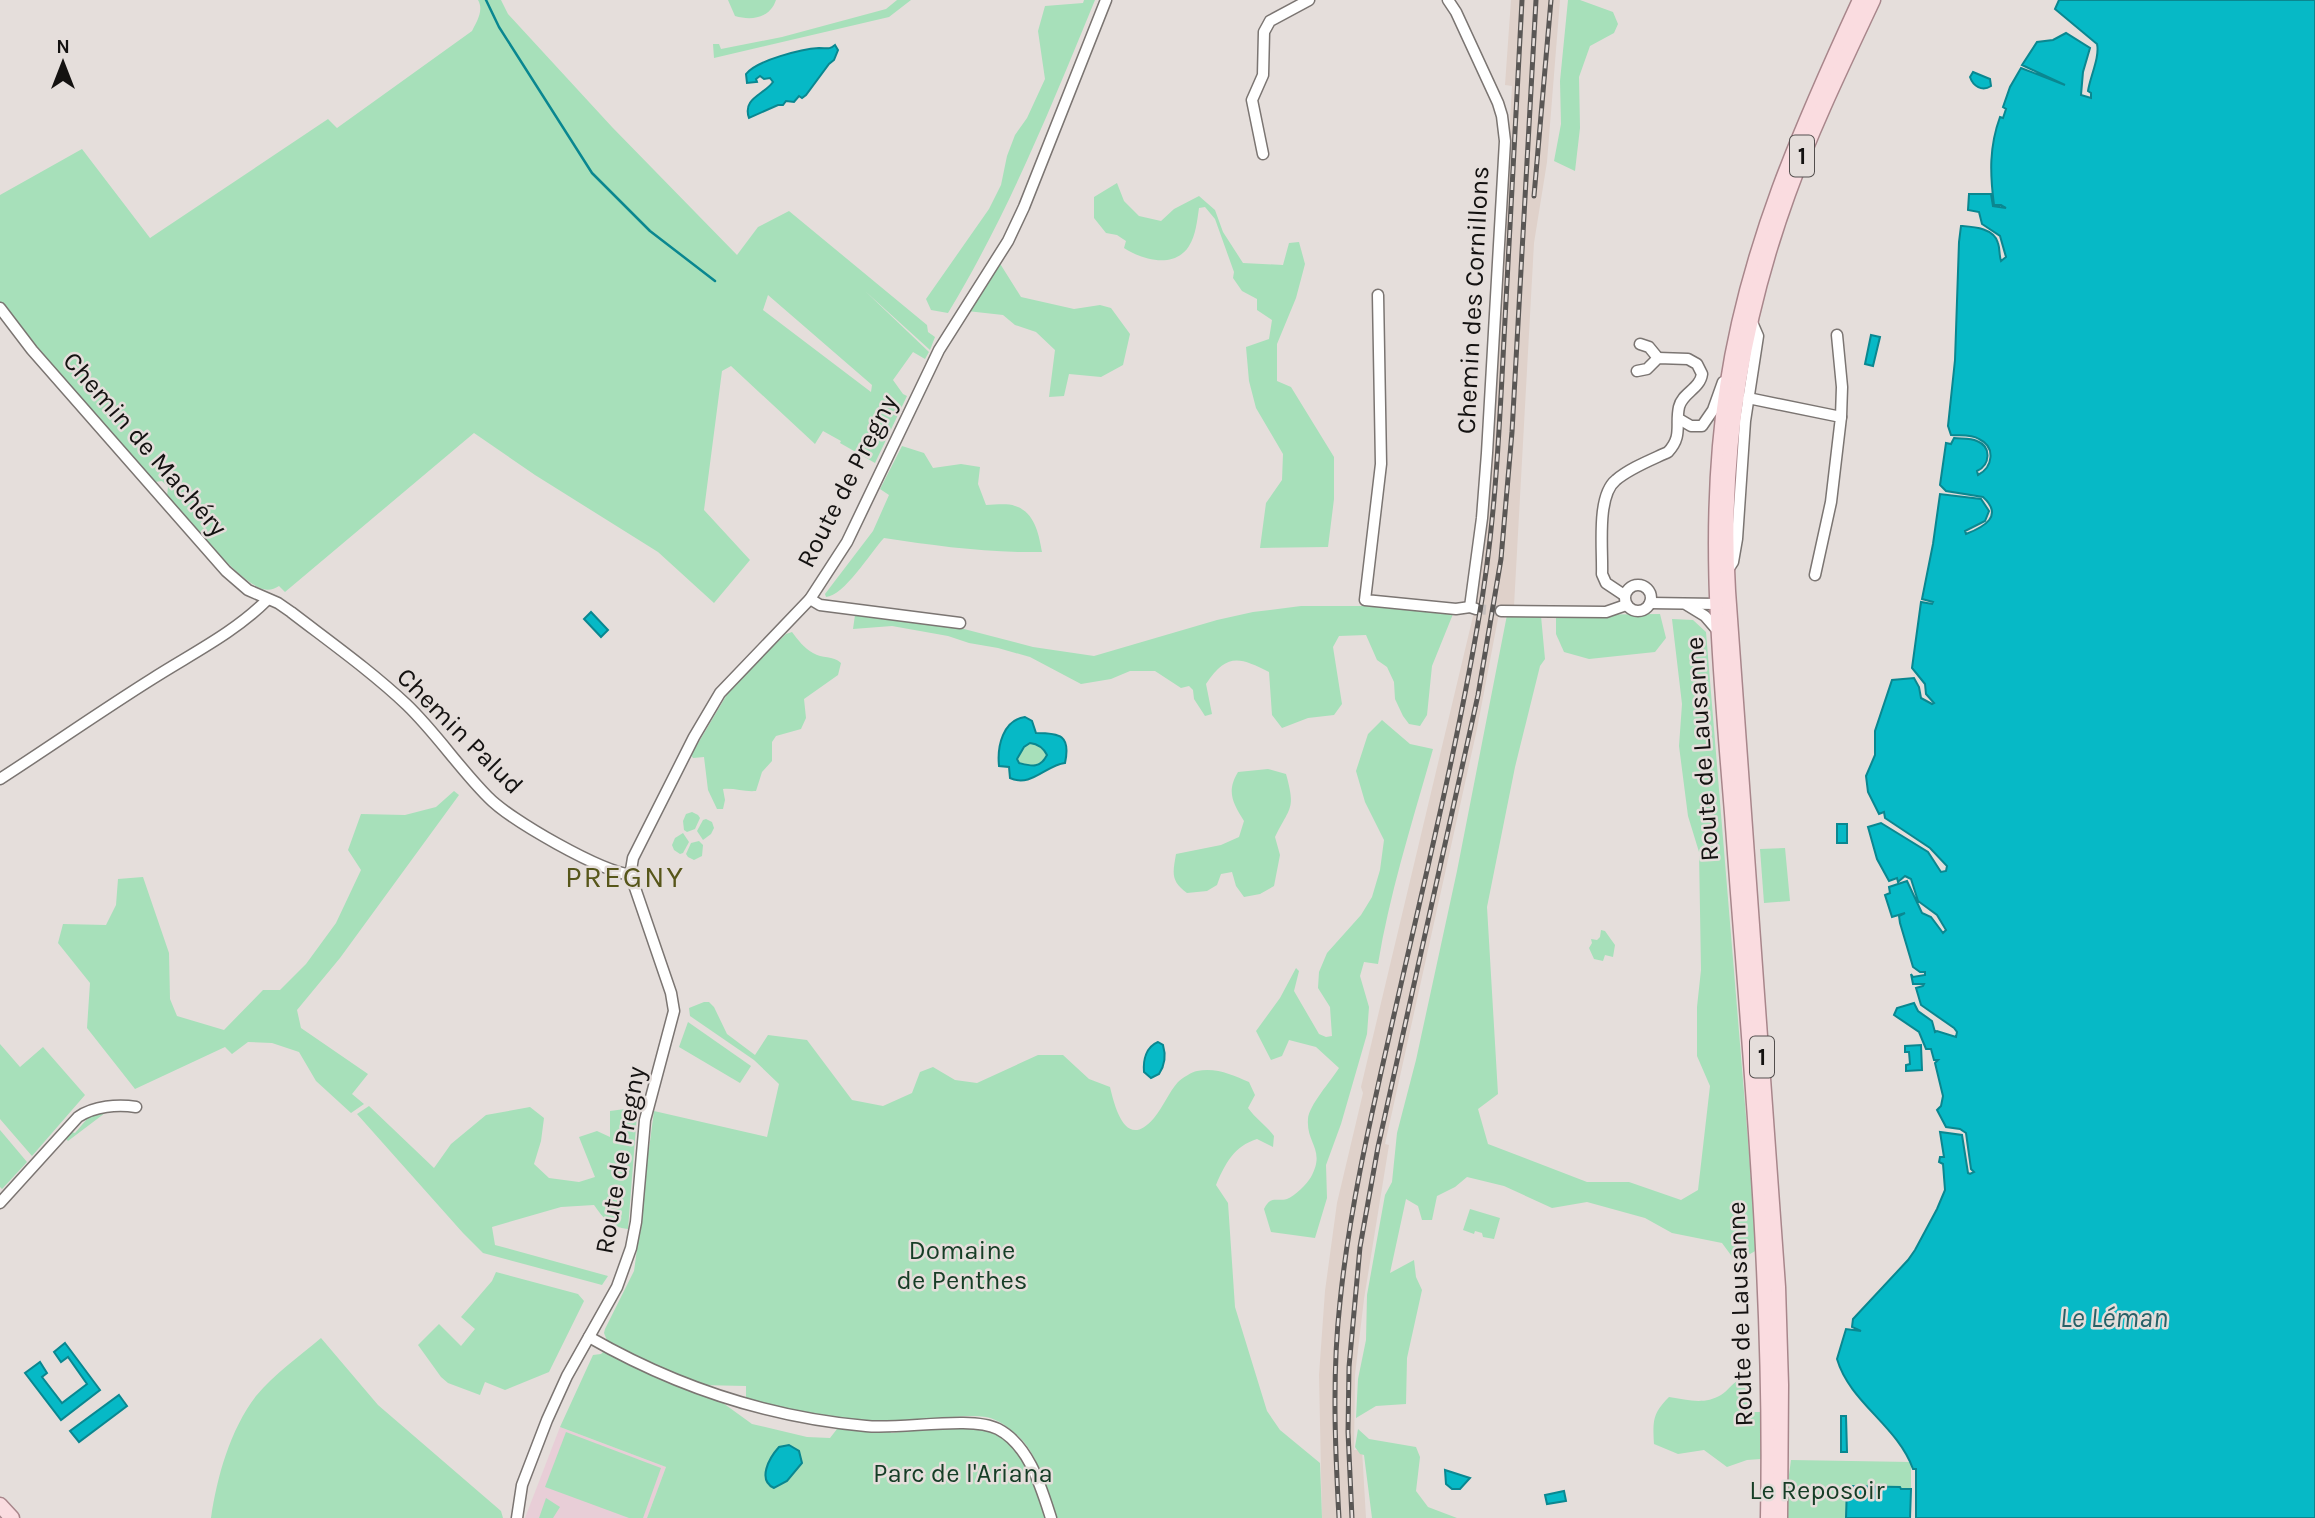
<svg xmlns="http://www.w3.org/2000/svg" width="2315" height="1518" font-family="Karla,sans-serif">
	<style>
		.built { fill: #dfd1ca }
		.education { fill: #e8ced7 }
		.green { fill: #a7e0ba; fill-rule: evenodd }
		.water { fill: #06b9c6; stroke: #0a8790; stroke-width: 2; fill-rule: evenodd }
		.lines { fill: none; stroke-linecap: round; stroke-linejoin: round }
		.stream { stroke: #0a8790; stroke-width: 2.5 }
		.minor-tunnel { stroke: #c6bfbd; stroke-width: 10; stroke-dasharray: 10 5; stroke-linecap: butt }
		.minor-casing { stroke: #7b7572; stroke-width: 13 }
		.major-casing { stroke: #a8868b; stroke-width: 17 }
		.minor { stroke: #fff; stroke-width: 10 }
		.major { stroke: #fadce0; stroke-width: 14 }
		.rail-casing { stroke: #5a5755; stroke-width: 5 }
		.rail { stroke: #e5dedb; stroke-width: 2.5; stroke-dasharray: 8; stroke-linecap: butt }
		.labels { text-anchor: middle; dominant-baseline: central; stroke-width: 5; stroke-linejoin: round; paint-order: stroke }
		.shield { fill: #e5dedb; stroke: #534f4e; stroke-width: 2 }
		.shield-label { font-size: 24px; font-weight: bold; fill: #141211 }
		.street-label { font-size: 26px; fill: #141211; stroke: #e5dedb }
		.park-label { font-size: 26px; fill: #163d26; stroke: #e5dedb }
		.water-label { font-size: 28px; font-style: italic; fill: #276167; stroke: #e5dedb }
		.quarter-label { font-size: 30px; letter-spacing: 2px; fill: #57561a; stroke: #e5dedb }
	</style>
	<rect width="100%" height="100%" fill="#e5dedb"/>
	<!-- built -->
	<polygon class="built" points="1511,0 1560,0 1547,162 1534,243 1514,606 1500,608 1477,729 1385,1144 1389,1145 1364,1299 1355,1375 1354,1450 1362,1450 1366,1518 1322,1518 1319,1375 1325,1291 1337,1203 1363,1093 1361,1087 1474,612 1480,574 1488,493 1512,86 1505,85"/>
	<!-- education -->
	<polygon class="education" points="560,1427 666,1467 647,1518 525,1518"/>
	<!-- green -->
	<g class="green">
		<path d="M478,0h23l7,14 104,113 125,128 21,-28 31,-16 138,114 1,7 7,5 -5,13 -65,-59 64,61 -4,7 -12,-7 -20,28 10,14 4,2 -32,67 -35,-20 1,-2 -18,-10 -8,13 -84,-78 -9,5 -18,139 46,50 -36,43 -56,-51 -123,-77 -61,-42 -189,159 -6,-6c-5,3 -10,5 -16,3 -24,-6 -78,-73 -96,-93l1,-9 -6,-6 -7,1 -5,-3 -67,-75 -83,-100v-109l82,-46 68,89 178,-119 9,9 135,-97c5,-10 12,-21 6,-31zM768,295l104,90 -1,7 -108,-82z"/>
		<path d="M728,0h48c-6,18 -24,21 -41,16z"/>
		<polygon points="897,0 911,0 889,17 714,58 713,44 719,44 721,49 782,37 886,9"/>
		<path d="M1084,0h11c-44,107 -87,214 -147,313l-17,-3 -5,-11 63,-90 12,-24 6,-29 8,-21 12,-17 18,-39 -7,-48 7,-25 38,-3z"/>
		<polygon points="1568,0 1580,0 1613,12 1618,24 1614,33 1590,46 1579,77 1580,128 1575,171 1554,161 1561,124 1560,81"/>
		<path d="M1117,183l7,18 15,15 22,5 13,-12 25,-13 16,14 8,22 20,31 40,2 6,-22 10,-1 6,22 -9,34 -19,46v37l14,6 43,70v42l-6,48 -68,1 6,-45 16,-23 1,-26 -27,-46 -7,-27 -3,-34 23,-8 3,-19 -15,-10v-11l-15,-8 -9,-13 1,-6 -19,-53 -10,-12 -6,1c-2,13 -3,27 -10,38 -14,23 -47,14 -65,2l2,-7 -9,-6 -11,-2 -12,-15v-21z"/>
		<polygon points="999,262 1021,297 1074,309 1100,305 1111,308 1130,334 1123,365 1101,377 1069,374 1064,396 1049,397 1055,350 1036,332 1015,325 1003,315 967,311"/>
		<path d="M902,446l22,7 9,15 28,-4 19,3 -2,17 8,21c9,0 21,-2 29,1 20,6 24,29 27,46 -54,1 -105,-6 -158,-14 -14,15 -40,58 -58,59l-1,-3 48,-63 16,-36 -9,-6z"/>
		<path d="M1301,606h67l85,8 -21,52 -5,49 -7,11 -11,-2 -6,-8 -8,-17 -1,-17 -7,-15 -10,-7 -11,-25 -27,1 -6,11 9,57 -8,11 -26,3 -26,10 -10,-13 -3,-43c-30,-15 -42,-19 -63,12l6,30 -7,2 -11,-17 -1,-9 -4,-4 -8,2 -26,-17h-25l-19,8 -30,5 -51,-27 -32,-9 -29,-5 -21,-7 -56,-10 -39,3 2,-14 109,14 69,18 61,9 123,-36 36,-8z"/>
		<polygon points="1660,614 1666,638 1655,652 1589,659 1564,652 1556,634 1556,615"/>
		<polygon points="1507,615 1541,616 1545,659 1540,666 1515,767 1487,907 1498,1094 1478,1109 1488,1144 1587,1182 1629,1182 1681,1200 1698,1190 1710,1086 1697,1056 1697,1007 1701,970 1699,852 1688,816 1679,746 1682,704 1672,619 1693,620 1706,632 1757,1250 1736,1262 1722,1243 1672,1233 1645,1218 1587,1202 1552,1208 1504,1186 1467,1177 1455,1187 1437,1196 1432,1220 1422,1220 1418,1206 1406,1199 1390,1273 1414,1260 1416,1277 1422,1290 1407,1358 1406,1404 1376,1406 1356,1418 1358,1379 1366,1340 1367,1295 1385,1195 1392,1182 1397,1133 1416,1060 1457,871"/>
		<path d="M792,632c6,8 12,16 21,21 9,6 20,2 28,10l-3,12 -34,24 2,19 -5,11 -25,7 -4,6v19l-10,11 -6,19c-12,1 -21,-3 -33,-2l2,11 -2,9h-6l-9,-19 -4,-33 -11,1 -2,-3 38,-64 16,-18 41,-39z"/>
		<path d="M1382,720l28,24 23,5c-20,71 -43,142 -55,215l-14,-2 -4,14 9,31 -2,27 -26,90 -15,41 1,33 -12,40 -44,-6 -7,-23c7,-14 11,-7 23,-10 8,-3 20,-15 24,-22 15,-28 -5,-33 -3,-58 1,-14 23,-38 31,-51l-23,-21 -27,-7 -7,16 -11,4 -15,-29 24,-33 16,-30 3,3 -5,20 25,43 7,3 6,-1 -2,-29 -12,-19 1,-16 8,-19 34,-38 11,-18 8,-27 4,-30 -19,-38 -9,-31 12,-37z"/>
		<path d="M1030,743c8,1 14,6 17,13 -7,13 -16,11 -29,7l-1,-5 7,-11z"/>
		<path d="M1268,769l18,5c10,36 4,32 -11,63l5,18 -6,31 -14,8 -16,3 -8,-11 -4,-14 -11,2 -4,11 -10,6 -20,2c-17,-12 -14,-21 -11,-39l45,-9 18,-8 5,-16c-11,-18 -18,-29 -6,-49z"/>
		<polygon points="454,791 459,795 340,958 297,1010 301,1028 368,1074 352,1094 364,1104 351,1113 316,1081 299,1052 272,1043 248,1042 232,1054 225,1047 135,1089 87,1028 90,983 58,943 63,924 106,925 116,905 118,879 143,877 169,953 170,999 177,1016 224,1030 263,990 280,990 306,964 336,923 361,870 348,850 361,814 405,815 436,807"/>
		<polygon points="692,812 698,815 700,818 695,829 687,832 684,830 683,821 686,814"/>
		<polygon points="706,819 712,822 714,828 711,834 703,840 697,831 703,820"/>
		<polygon points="683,833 689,842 683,853 680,854 674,850 672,845 675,838"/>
		<polygon points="699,841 703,845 702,856 694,860 688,857 686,854 691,843"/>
		<polygon points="1785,848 1790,901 1764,903 1760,849"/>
		<polygon points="1601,930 1605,931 1615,945 1613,957 1605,955 1603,961 1594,959 1589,948 1592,943 1591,939 1597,940 1600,937"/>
		<path d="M704,1002h5l5,5 13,27 28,21 13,-20 39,5 45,60 31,6 29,-13 8,-21 13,-5 22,13 22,3 61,-28h25l26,24 21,8c5,21 16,64 44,31 9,-11 15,-26 24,-36 4,-4 14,-10 19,-11 19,-4 36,4 52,11l6,13 -7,13c8,11 18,17 26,28l-1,11 -16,-8c-23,7 -32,25 -41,46l12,18 7,104 32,104 13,19 40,33 2,55h-267c-11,-28 -14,-61 -37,-82 -9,-8 -20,-17 -32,-19 -27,-4 -59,6 -86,6 -52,-1 -103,-11 -154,-22v-15l-47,-1 -33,-13 -58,-29 -4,-10 1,-4 29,-58 6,-43 5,-73 4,-6 5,-38 113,26 12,-53 -25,-24 -64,-44 -1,-8z"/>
		<polygon points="688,1022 751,1066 740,1083 679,1047"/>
		<polygon points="0,1044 20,1067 43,1047 85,1095 32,1156 0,1119"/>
		<path d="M369,1106l65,62 17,-24 35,-29 44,-8 14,11 -3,23 -7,23 15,14 30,4 16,-5 -16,-40 18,-6 13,6v-26l15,-2 12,5 -9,115c-18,-2 -24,-10 -34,-24l-33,2 -69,20 3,18 113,31 -6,9 -119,-32 -20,-20 -106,-119z"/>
		<polygon points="104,1111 105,1113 68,1141 66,1139 72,1132 75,1133 87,1119 85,1117"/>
		<polygon points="0,1130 27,1162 2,1189 0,1187"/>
		<polygon points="1470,1209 1500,1218 1494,1239 1483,1237 1482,1233 1475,1231 1474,1234 1463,1230"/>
		<polygon points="496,1272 578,1294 584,1301 549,1372 505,1390 485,1382 480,1395 448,1383 441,1377 418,1345 439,1324 461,1346 475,1329 461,1317 492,1281"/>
		<path d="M321,1338l57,67 123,106 2,7h-292c6,-41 19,-88 45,-122 18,-22 44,-40 65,-58z"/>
		<polygon points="604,1351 676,1385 723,1403 752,1424 807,1437 830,1438 837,1429 890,1431 891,1433 959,1426 992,1430 1008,1442 1027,1466 1046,1518 647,1518 666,1467 560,1427 593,1355 601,1354"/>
		<path d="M1739,1380l9,12 2,20h12l-1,47 -14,1 -20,7 -23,-17 -26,4 -24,-10c-1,-23 -2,-30 15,-47 19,3 35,8 52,-2 7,-4 10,-11 18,-15z"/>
		<polygon points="1358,1429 1369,1439 1416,1447 1420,1457 1416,1491 1428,1507 1457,1518 1372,1518 1364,1455 1360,1454 1355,1447"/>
		<polygon points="566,1432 661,1468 643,1518 629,1518 545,1487"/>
		<polygon points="1791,1460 1911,1462 1911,1489 1847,1486 1846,1518 1787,1518 1788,1482"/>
		<polygon points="546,1498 560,1507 553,1518 539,1518"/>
	</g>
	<!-- water -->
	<g class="water">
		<path d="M2059,0h256v1518h-399v-49h-3c-16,-44 -63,-66 -76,-110l9,-30 15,2 -9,-4 1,-8 55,-59 7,-10 22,-41 8,-19 -2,-26 -4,-2 1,-5h4l-4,-25 22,3 6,38 2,1 4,-2 -3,-3 -5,-36 -6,-4 -14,-2 -9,-17 4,-4 2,-10 -8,-33 3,-3h-4l-3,-11h-5l-7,-17 -25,-17 3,-7 17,-5 4,8 14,10 3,11 2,-1 19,6 1,-5 -3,-4 -33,-23 -5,-17 7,-2 1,-2h-11l-2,-10 2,3 12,-2v-3h-5l-7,-5 -13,-44 -1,-7 6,-3 -13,4 -7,-22 5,-2 -1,-6 18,-6 15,32 9,4 12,16 3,-3 -9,-15 -19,-14 -7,-22 -6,-3 -7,6 -1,-4 -8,3 -12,-22 -9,-32 13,-4 47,29 13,20 5,-1 1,-5 -17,-18 -45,-30 -1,-6 -5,2 -11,-22 -2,-16 9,-21v-24l17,-51 22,-2 5,9 2,11 11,6 2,-1 -8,-9 -1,-10 -13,-16 9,-66 11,2 1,-2 -11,-3 11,-55 7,-50 41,5 8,12 -4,10 -20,10 1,3c18,-7 38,-18 17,-37l-37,-6 -6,-6 6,-42 5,1 3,-6c7,1 16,0 23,3 15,6 13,24 0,30l1,4c15,-8 18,-28 1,-36 -8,-5 -19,-3 -28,-4l-3,-9 7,-66 4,-118 2,-16c13,1 33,2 37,17 2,6 1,12 3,18l5,-4 -6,-21 -18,-12 -3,-12 -11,-2 1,-16h22l2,12 13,2 -5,-3h-7c-4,-31 -5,-58 6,-88l3,1 3,-9 -3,-2 7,-20 11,-19 44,17 -43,-20 15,-23 16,-2 13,-7 24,15 -7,24 -2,23 10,3v-5l-3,-2c2,-14 12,-34 9,-47l-42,-35z"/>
		<path d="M835,45l3,5 -4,10 -5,4 -23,31 -4,3 -3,-2 -5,6 -8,-1 -3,4h-5l-29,13c-7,-20 15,-23 24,-36l-3,-4 -6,1 -4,-3 -4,3 1,3 -10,1 -1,-9c11,-14 56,-25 73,-26 8,0 10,2 16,-3z"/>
		<path d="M1973,72l17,7 1,7c-9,6 -18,0 -21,-9z"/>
		<polygon points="1871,335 1880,337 1873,366 1865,364"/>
		<polygon points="591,612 608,630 601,637 584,619"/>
		<path d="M1025,717l7,4 4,12c24,0 35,2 29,30 -19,2 -34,25 -55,15l-1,-11 -10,-1c-2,-20 4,-46 26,-49zM1030,743c8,1 14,6 17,12 -7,14 -16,11 -28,8l-2,-4 7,-12z"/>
		<rect x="1837" y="824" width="10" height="19"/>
		<path d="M1158,1042l5,3c3,10 2,20 -4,29l-8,4 -7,-6c-1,-12 2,-25 14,-30z"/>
		<polygon points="1921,1045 1922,1070 1906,1071 1906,1065 1910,1064 1909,1052 1905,1052 1905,1046"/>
		<polygon points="65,1343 100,1390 61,1420 25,1373 40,1362 47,1373 42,1377 62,1403 87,1384 68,1357 61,1362 54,1352"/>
		<polygon points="119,1395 127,1406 79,1442 70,1431"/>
		<polygon points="1841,1416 1846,1416 1847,1452 1841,1452"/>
		<path d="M789,1445l10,6 3,12 -15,18 -13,7c-17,-8 -5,-30 5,-41z"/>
		<polygon points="1445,1470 1470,1478 1460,1489 1452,1489 1446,1484"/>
		<polygon points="1847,1486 1900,1487 1901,1489 1911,1489 1910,1518 1846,1518"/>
		<polygon points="1564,1491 1566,1501 1547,1504 1545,1495"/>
	</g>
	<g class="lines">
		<!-- stream -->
		<polyline class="stream" points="486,0 499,27 592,173 650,231 715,281"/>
		<!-- minor-tunnel -->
		<polyline class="minor-tunnel" points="1476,609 1501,611"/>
		<!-- minor casing -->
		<g class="minor-casing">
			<g id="minor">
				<polyline points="1448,0 1456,12 1498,103 1502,116 1505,141 1487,453 1482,518 1470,607"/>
				<polyline points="1263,154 1252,100 1263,75 1264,32 1270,21 1309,0"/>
				<polyline points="1378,295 1381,464 1365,600 1456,609 1470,607 1476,609"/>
				<path d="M0,308l32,42 194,221 22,19 30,13 13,9c39,30 80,59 116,93 30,29 52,63 81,92 22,23 113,75 144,78"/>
				<polyline points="1837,335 1842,387 1841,417"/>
				<polyline points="1640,344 1649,347 1658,358"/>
				<polyline points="1748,398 1841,417 1831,502 1815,575"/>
				<polyline points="1679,419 1691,426 1702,426 1713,410 1723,382"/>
				<polyline points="1729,568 1733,562 1737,539 1745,421 1758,336 1751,320"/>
				<circle cx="1638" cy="598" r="13"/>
				<path d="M1624,595l-18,-12 -4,-9c1,-24 -6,-78 14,-94 14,-12 35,-20 52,-28 15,-16 7,-27 11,-45 3,-14 21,-18 23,-33l-5,-10 -9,-5 -30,-1 -11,11 -10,2"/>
				<polyline points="810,599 820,605 960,623"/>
				<polyline points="1650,603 1717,604"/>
				<polyline points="1687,605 1705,616 1718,631"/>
				<polyline points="1501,611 1606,612 1626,605"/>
				<path d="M0,779c51,-33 101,-68 152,-100 39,-25 82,-46 115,-79"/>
				<path d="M0,1203l78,-86c16,-11 40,-13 58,-10"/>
				<path d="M589,1337c87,50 177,80 277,89 34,4 105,-11 132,3 31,16 43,58 53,89"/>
				<polyline points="517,1518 522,1485 547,1420 567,1376 617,1287 631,1248 636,1222 645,1120 674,1011 671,993 634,885 631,870 633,858 694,737 720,693 810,599 847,542 939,350 1008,241 1024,207 1106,0"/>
			</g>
		</g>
		<!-- major casing -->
		<g class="major-casing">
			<g id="major">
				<polyline points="0,1505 12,1518"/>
				<path d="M1768,1518c5,-235 -19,-470 -36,-705 -11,-141 -27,-284 -5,-426 21,-140 74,-259 133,-387"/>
				<path d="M1780,1518l1,-133 -3,-98 -50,-696c-8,-135 14,-270 60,-397 24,-66 55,-130 85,-194"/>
			</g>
		</g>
		<!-- minor -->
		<use href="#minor" class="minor"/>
		<!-- major -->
		<use href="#major" class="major"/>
		<!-- rail casing -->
		<g class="rail-casing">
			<g id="rail">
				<polyline points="1534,196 1551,0"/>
				<path d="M1339,1518c-4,-72 -7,-144 1,-216 9,-89 29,-177 49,-265 31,-138 65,-275 89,-414 17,-94 21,-189 26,-284 6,-113 12,-226 18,-339"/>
				<polyline points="1352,1518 1348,1432 1349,1367 1360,1247 1378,1147 1478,695 1501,559 1512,432 1536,0"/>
			</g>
		</g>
		<!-- rail -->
		<use href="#rail" class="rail"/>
	</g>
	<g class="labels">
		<!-- shield labels -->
		<g class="shield">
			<rect x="1790" y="135.5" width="24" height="41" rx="5"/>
			<rect x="1750" y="1036.5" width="24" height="41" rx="5"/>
		</g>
		<g class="shield-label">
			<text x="1802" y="156">1</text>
			<text x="1762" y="1057">1</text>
		</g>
		<!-- street labels -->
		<g class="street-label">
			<text transform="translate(1473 300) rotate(-87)">Chemin des Cornillons</text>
			<text transform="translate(145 444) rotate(49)">Chemin de Machéry</text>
			<text transform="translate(847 481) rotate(-63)">Route de Pregny</text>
			<text transform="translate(460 731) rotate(45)">Chemin Palud</text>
			<text transform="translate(1702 749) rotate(-94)">Route de Lausanne</text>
			<text transform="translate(620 1160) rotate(-80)">Route de Pregny</text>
			<text transform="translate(1740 1314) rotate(-92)">Route de Lausanne</text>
		</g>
		<!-- park labels -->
		<g class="park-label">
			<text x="962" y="1250">Domaine<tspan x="962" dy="30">de Penthes</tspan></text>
			<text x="963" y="1473">Parc de l'Ariana</text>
			<text x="1817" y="1490">Le Reposoir</text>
		</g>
		<!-- water labels -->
		<g class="water-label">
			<text x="2114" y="1317">Le Léman</text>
		</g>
		<!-- quarter labels -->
		<g class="quarter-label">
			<text x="625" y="877">PREGNY</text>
		</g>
	</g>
	<!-- north arrow -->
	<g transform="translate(63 63)" stroke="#e5dedb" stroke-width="5" paint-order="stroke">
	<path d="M0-5L12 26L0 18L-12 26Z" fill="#141211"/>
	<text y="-10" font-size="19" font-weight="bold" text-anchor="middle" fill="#141211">N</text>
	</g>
</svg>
